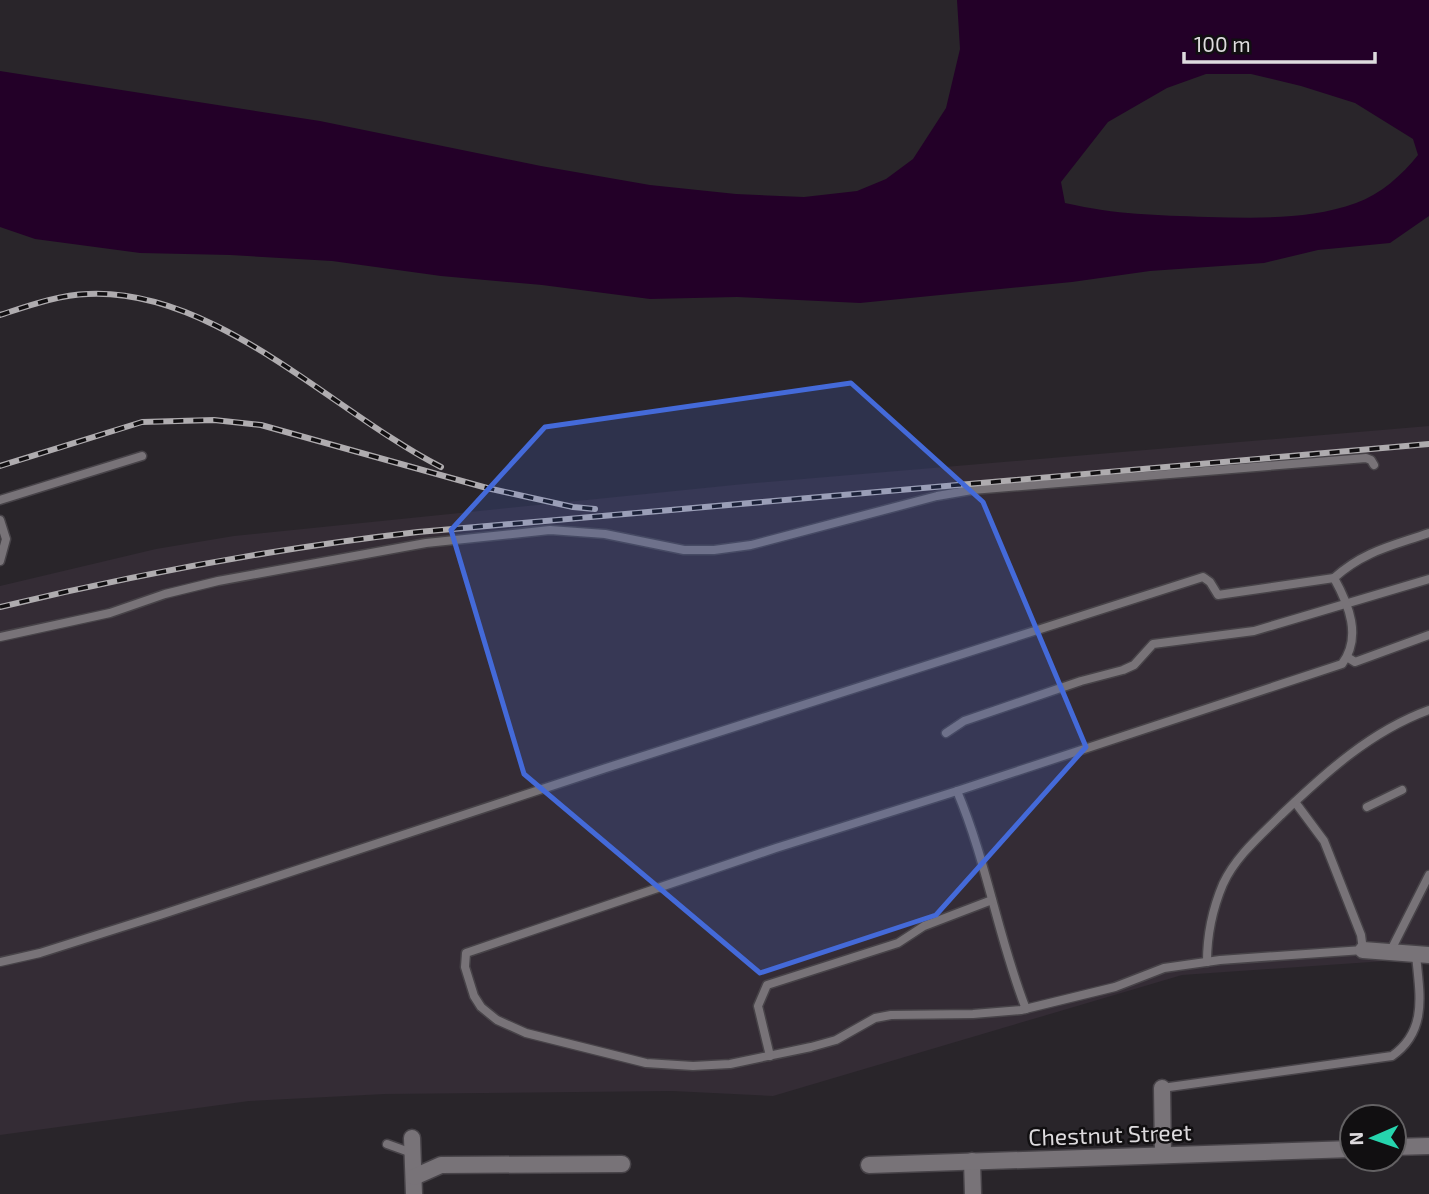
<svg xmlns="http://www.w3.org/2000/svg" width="1429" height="1194" font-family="'Exo 2',sans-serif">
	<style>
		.built { fill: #342c35 }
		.water { fill: #230028; fill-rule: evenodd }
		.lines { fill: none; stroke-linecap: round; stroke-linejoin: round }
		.lane-casing { stroke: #474348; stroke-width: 11 }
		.street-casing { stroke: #474348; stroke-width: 19 }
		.lane { stroke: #787378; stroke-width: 8 }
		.street { stroke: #787378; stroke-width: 16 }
		.rail-casing { stroke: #afacaf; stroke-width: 6 }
		.rail { stroke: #110f11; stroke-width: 3.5; stroke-dasharray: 10; stroke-linecap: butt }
		.marked { fill: #446ad9; fill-opacity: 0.2; stroke: #446ad9; stroke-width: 5; stroke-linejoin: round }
		.labels { text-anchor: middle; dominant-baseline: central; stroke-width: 5; stroke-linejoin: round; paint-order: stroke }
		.street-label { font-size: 23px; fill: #dedbde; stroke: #110f11 }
	</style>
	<rect width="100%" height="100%" fill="#29252a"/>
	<!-- built -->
	<polygon class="built" points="1429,426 1429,958 1182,975 773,1096 672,1091 385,1094 249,1101 0,1135 0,586 156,549 234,536 744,484"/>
	<!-- water -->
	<path class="water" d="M957,0h472v216l-39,27 -72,7 -54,13 -114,8 -78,11 -212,21 -123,-6 -87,2 -108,-14 -101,-9 -109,-15 -102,-6 -90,-2 -105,-14 -35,-12v-156l320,50 221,45 109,19 86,9 68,3 53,-6 29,-12 27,-20 33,-51 14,-59zM1206,74h45l50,12 54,17 58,36 5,16c-16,20 -37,39 -62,48 -47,17 -98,15 -148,14 -53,-2 -90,-2 -143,-14l-4,-21 47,-60 59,-34z"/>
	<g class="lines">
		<!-- lane casing -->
		<g class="lane-casing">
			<g id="lane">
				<polyline points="0,500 142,456"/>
				<polyline points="0,520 6,539 0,561"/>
				<path d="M1334,578c30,-27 58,-32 95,-45"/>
				<polyline points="0,637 110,613 165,594 218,581 426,543 550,530 605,534 684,550 714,550 751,545 937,496 972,490 1366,458 1371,460 1374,465"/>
				<polyline points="1347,657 1355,662 1429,635"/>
				<polyline points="946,733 964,721 1081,681 1123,670 1134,665 1153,644 1254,631 1429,579"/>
				<polyline points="957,791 776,848 466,953 465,967 474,996 481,1007 497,1020 526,1033 646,1063 693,1066 730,1064 811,1047 836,1040 875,1018 891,1015 973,1014 1021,1010 1115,987 1164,968 1220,960 1363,950 1361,935 1324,841 1295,802"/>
				<polyline points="1367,807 1402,790"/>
				<polyline points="1390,952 1429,875"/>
				<path d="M0,962l40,-9 120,-38 446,-147 597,-191 7,5 8,13 116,-17c15,27 28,59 8,86l-385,127c30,71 41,147 69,218"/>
				<path d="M1207,962c0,-28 5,-52 16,-78 13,-28 37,-48 58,-69 44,-42 90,-84 148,-105"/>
				<polyline points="770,1056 758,1006 767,985 898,943 924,926 992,900"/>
				<path d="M1162,1088l230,-32c37,-26 27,-64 24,-102"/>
				<polyline points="387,1144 412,1153"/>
			</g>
		</g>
		<!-- street casing -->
		<g class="street-casing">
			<g id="street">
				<polyline points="1363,950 1429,955"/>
				<polyline points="1162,1088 1163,1155"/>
				<polyline points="412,1138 414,1194"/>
				<polyline points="1394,1147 1429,1146"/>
				<polyline points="972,1161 973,1194"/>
				<polyline points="869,1165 1352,1149"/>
				<polyline points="414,1177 441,1165 622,1164"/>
			</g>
		</g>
		<!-- lane -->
		<use href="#lane" class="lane"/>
		<!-- street -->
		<use href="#street" class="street"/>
		<!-- rail casing -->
		<g class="rail-casing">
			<g id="rail">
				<path d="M0,315c28,-9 58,-20 88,-21 128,-6 245,118 353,173"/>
				<polyline points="0,466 142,422 214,420 261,425 487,488 573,507 595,509"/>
				<path d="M0,607c138,-33 277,-59 418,-75l1011,-88"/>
			</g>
		</g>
		<!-- rail -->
		<use href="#rail" class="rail"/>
	</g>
	<!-- marked area -->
	<path class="marked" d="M851,383l132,119 103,245 -150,168 -176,58 -236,-199 -73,-244 94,-103z"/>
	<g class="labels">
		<!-- street labels -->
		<g class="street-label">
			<text transform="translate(1110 1134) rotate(-2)">Chestnut Street</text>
		</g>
	</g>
	<!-- north arrow -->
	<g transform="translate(1373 1138) rotate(268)"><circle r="33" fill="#110f11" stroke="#636163" stroke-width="2"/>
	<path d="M0-5L12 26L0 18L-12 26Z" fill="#26d5ae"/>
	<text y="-10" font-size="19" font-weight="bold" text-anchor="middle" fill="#dedbde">N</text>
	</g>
	<!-- scale -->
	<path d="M1184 52v10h191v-10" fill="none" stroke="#dedbde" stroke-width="3.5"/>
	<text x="1194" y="52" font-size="21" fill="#dedbde" stroke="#110f11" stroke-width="5" paint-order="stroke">100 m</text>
</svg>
